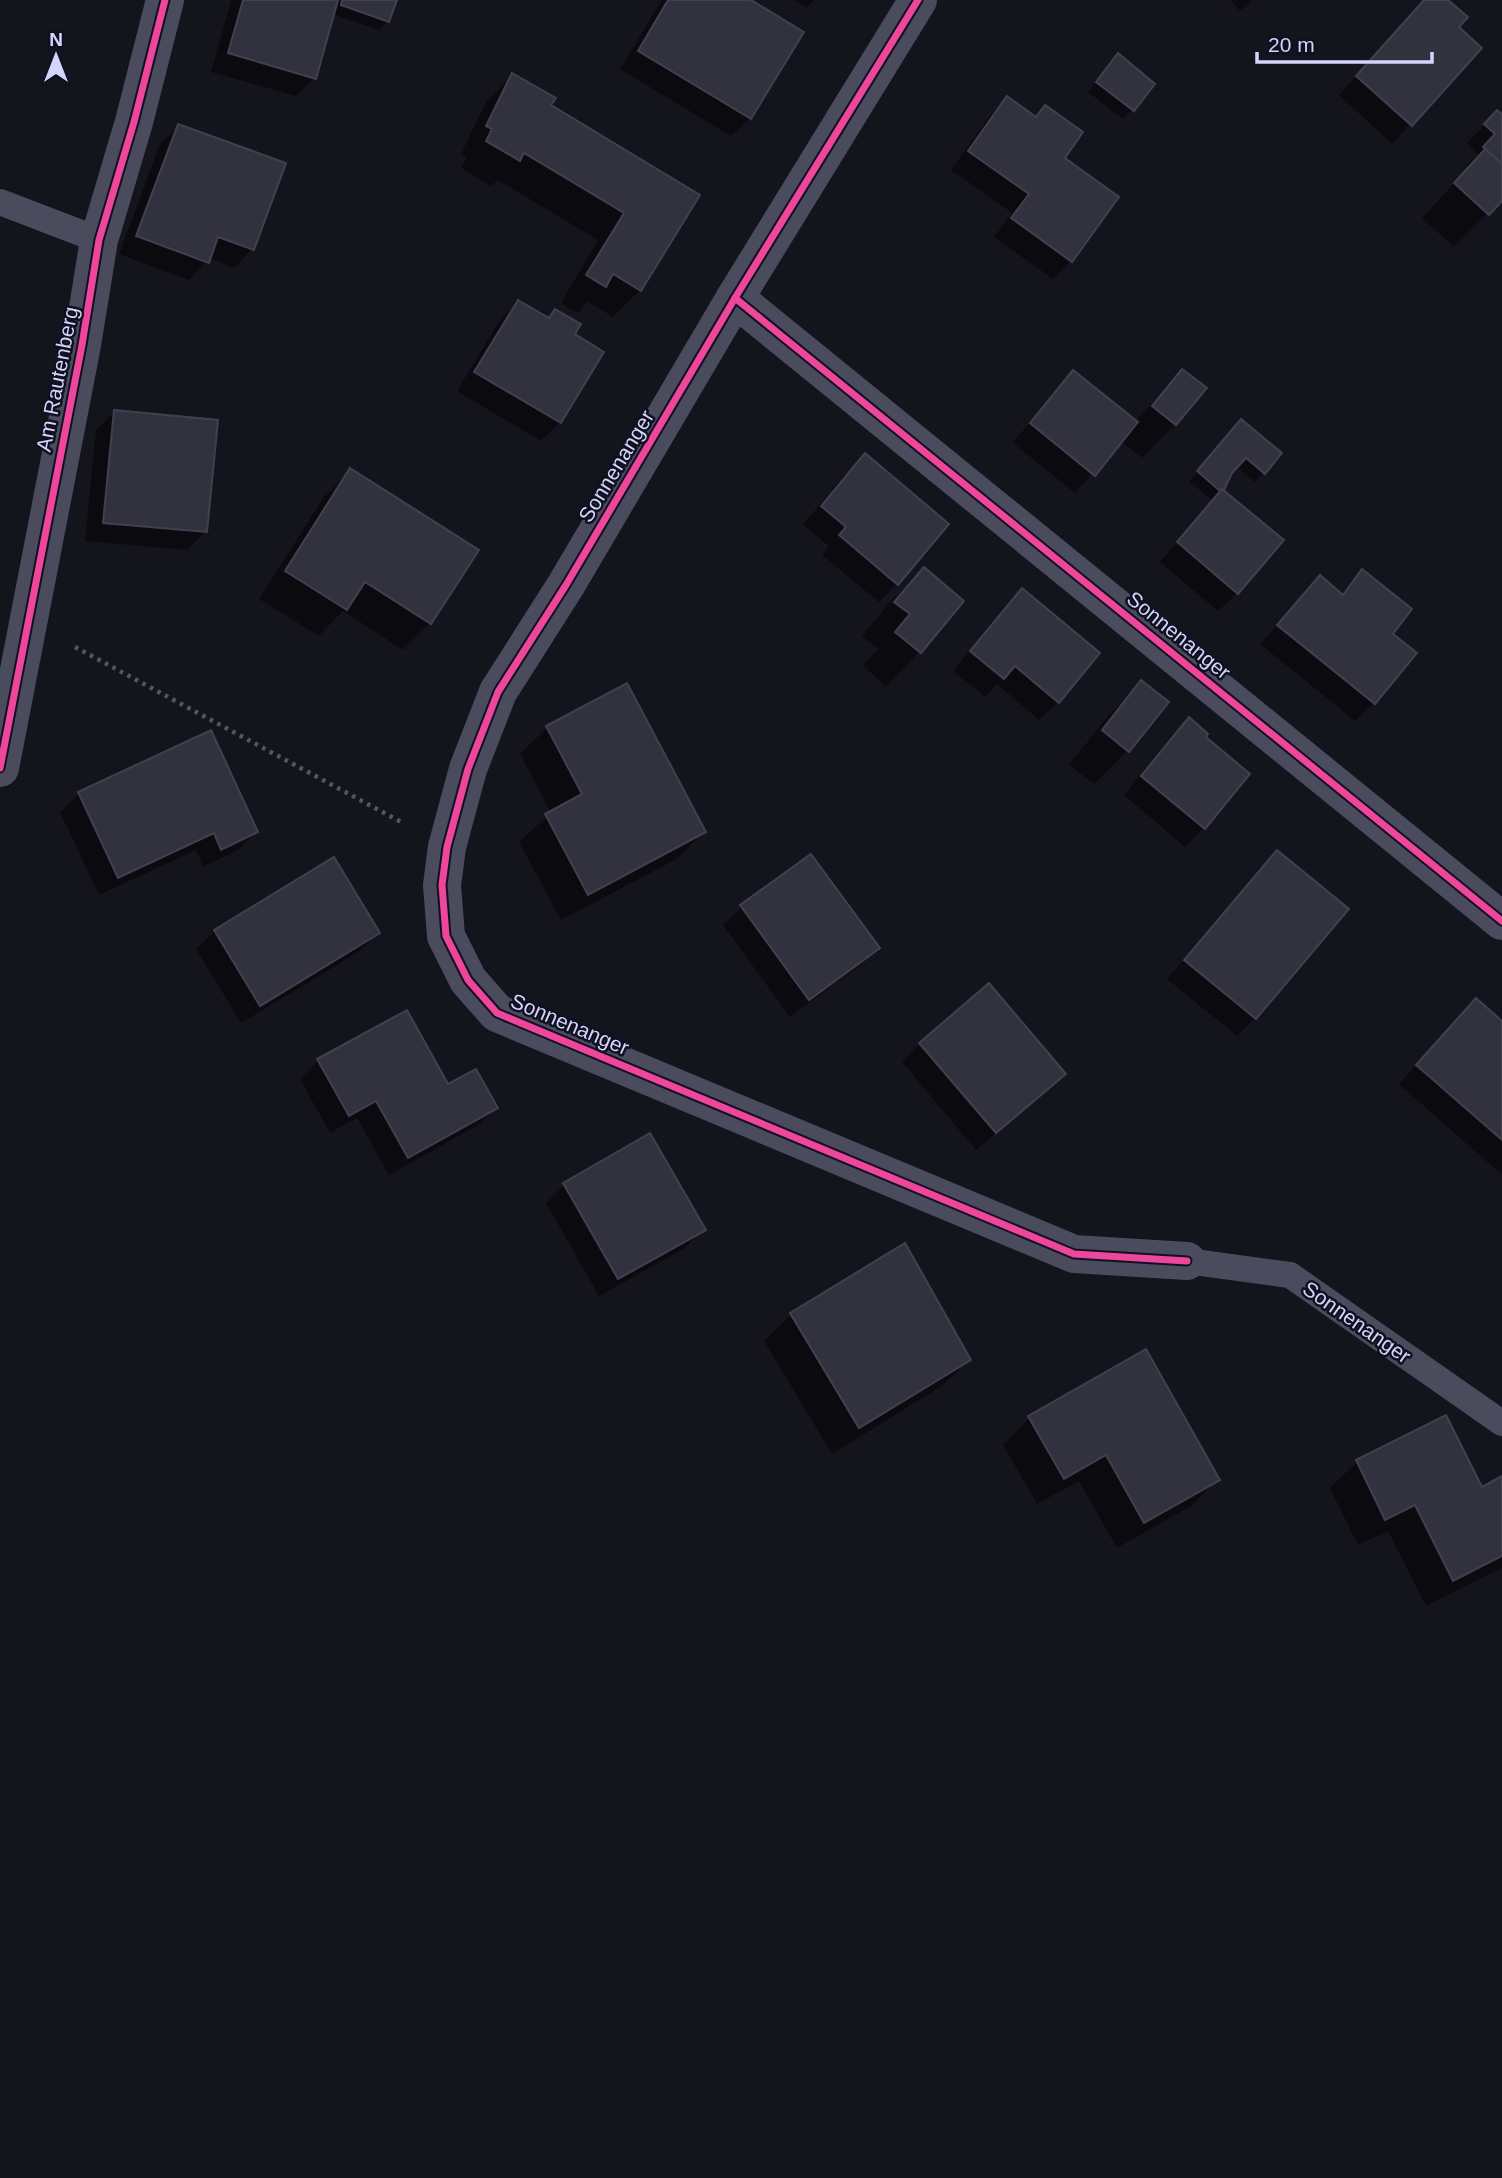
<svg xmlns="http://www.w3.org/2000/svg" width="1502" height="2178" font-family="Arial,sans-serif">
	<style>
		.shadow { fill: #0007 }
		.building { fill: #32323f; stroke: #404050; stroke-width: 2 }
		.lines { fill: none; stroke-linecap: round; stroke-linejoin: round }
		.path { stroke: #4b5962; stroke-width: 4.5; stroke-dasharray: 3.5 5; stroke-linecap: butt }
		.lane { stroke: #4a4b5d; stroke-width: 26 }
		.street { stroke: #4a4b5d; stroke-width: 38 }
		.cycleway-casing { stroke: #111021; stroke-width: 11 }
		.cycleway { stroke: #ed469a; stroke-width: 7 }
		.labels { text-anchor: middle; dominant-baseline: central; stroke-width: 5; stroke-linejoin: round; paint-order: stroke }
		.street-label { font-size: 21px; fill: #d4d5fa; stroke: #111021 }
	</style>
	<rect width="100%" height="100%" fill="#14141d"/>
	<!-- shadow -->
	<g class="shadow">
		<polygon points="231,0 395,0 388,21 379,30 332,14 314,78 296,96 211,72"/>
		<polygon points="662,0 748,0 750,118 731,136 620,69"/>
		<polygon points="794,0 814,0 807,8"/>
		<polygon points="1230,0 1252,0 1240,11"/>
		<polygon points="1425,0 1446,0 1457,27 1480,48 1392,144 1339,95"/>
		<polygon points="1109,65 1132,110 1123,119 1088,92"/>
		<polygon points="513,75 549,106 697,195 640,290 613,317 588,302 578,313 561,303 598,240 498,180 491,186 461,168 467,156 461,154 486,102"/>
		<polygon points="1007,99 1034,118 1045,107 1063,158 1071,261 1053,279 994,237 1012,213 951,170 989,117"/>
		<polygon points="1497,112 1502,116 1502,199 1454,247 1422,218 1468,168 1466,166 1478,154 1467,143"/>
		<polygon points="179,126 252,249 234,268 209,258 189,280 119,254 160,144"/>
		<polygon points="518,302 547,319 555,311 572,334 602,353 560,422 541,441 457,391 500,320"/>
		<polygon points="1183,371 1175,424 1142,458 1121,441 1075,493 1013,443 1055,391 1074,372 1135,422"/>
		<polygon points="114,412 205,532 187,550 85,541 96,430"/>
		<polygon points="1233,430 1280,453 1255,482 1236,466 1223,489 1237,593 1218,611 1160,562 1213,501 1189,481"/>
		<polygon points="865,455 897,584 879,602 822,555 829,546 803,525 846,473"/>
		<polygon points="351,470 430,623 403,650 343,611 319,636 259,599 324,497"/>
		<polygon points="924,569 962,601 919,652 886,686 863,666 878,649 862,636 890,602"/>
		<polygon points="1363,572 1374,703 1355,721 1260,644 1320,578 1341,595"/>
		<polygon points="1022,590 1058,702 1039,720 997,684 985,697 953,671 1004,609"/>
		<polygon points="1142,683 1128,750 1094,784 1069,765 1108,716"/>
		<polygon points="1189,720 1203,737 1248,774 1203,828 1185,847 1124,795 1171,738"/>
		<polygon points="547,728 703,832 677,859 561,920 519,842 551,813 520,754"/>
		<polygon points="210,732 256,832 238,850 203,867 196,850 99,895 60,812 79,794"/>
		<polygon points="1277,852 1255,1018 1237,1036 1167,979 1259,871"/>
		<polygon points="742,907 877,948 859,966 790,1017 723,925"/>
		<polygon points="215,931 378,932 360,951 241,1023 196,949"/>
		<polygon points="1476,1000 1502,1023 1502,1175 1399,1084"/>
		<polygon points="920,1044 1064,1074 976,1150 902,1062"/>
		<polygon points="318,1061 448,1087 496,1108 477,1126 389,1175 357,1118 330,1133 300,1079"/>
		<polygon points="565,1184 703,1229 685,1248 599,1296 546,1203"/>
		<polygon points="905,1246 969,1360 942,1386 832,1454 764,1341 791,1315"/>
		<polygon points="1029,1418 1218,1479 1191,1506 1117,1548 1079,1481 1037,1504 1003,1445"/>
		<polygon points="1357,1462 1481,1489 1502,1478 1502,1568 1426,1606 1388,1531 1358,1545 1330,1488"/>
	</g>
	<!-- building -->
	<g class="building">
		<polygon points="243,0 338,0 316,79 228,53"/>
		<polygon points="342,0 397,0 389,22 341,5"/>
		<polygon points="668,0 751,0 804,32 751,119 638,51"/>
		<polygon points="1424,0 1448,0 1468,17 1459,27 1482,48 1412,126 1356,76"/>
		<polygon points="1118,53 1155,84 1134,111 1096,82"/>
		<polygon points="512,73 556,98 551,105 700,195 641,291 613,274 606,287 586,275 624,213 524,153 520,161 486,141 492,129 486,126"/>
		<polygon points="1007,96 1036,117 1045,105 1083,132 1065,158 1119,197 1072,262 1011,218 1029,194 968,151"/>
		<polygon points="1497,110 1502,114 1502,164 1483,147 1495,134 1484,124"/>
		<polygon points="178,124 286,163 254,250 218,237 209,263 136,236"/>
		<polygon points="1485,149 1502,164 1502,201 1489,215 1454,183"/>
		<polygon points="518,300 549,318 555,309 581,324 575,334 604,352 561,423 474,372"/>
		<polygon points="1182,369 1207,388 1176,425 1152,406"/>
		<polygon points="1073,370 1138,422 1095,476 1030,423"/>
		<polygon points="114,410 218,420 207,532 103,523"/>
		<polygon points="1241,419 1282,453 1265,474 1246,458 1232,473 1224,490 1220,491 1197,471"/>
		<polygon points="865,453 949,524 898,585 839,535 846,527 821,506"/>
		<polygon points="350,468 479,550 431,624 365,582 347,610 285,571"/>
		<polygon points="1222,489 1284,540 1238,594 1177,542"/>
		<polygon points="924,567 964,601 921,653 895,632 910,614 894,602"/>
		<polygon points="1362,569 1412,609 1393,634 1417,653 1375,704 1277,625 1320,575 1343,595"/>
		<polygon points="1022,588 1100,653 1059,703 1015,666 1004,679 970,651"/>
		<polygon points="1141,680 1169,702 1129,752 1102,730"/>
		<polygon points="627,683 706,832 588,895 545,814 582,794 546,726"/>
		<polygon points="1189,717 1208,734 1206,737 1250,774 1205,829 1141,776"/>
		<polygon points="211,730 258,832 221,850 214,833 118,878 78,792"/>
		<polygon points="1277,850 1349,909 1256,1019 1184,960"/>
		<polygon points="811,854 880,948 809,1000 740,905"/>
		<polygon points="334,857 380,933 260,1006 214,930"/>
		<polygon points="989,983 1066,1074 996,1133 919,1043"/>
		<polygon points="1476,998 1502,1021 1502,1140 1416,1065"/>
		<polygon points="407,1010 448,1084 476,1069 498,1108 408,1158 376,1101 349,1116 317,1059"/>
		<polygon points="650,1133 706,1230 618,1279 563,1183"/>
		<polygon points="905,1243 971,1360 859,1428 790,1313"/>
		<polygon points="1146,1349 1220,1480 1144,1523 1106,1455 1064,1479 1028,1416"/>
		<polygon points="1446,1415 1482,1487 1502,1476 1502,1556 1453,1581 1415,1505 1385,1520 1356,1460"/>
	</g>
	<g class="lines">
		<!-- path -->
		<polyline class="path" points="75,647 403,823"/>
		<!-- lane -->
		<g class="lane">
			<polyline points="0,202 99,240"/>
			<polyline points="1187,1261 1290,1275 1502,1423"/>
		</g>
		<!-- street -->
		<g class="street">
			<polyline points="918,0 735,298 566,585 498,692 468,769 447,847 442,885 446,936 468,980 497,1013 1074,1254 1187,1261"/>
			<polyline points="735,298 1502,921"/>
			<polyline points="0,768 82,345 99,240 134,122 165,0"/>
		</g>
		<!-- cycleway casing -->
		<g class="cycleway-casing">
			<g id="cycleway">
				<polyline points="918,0 735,298 566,585 498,692 468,769 447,847 442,885 446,936 468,980 497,1013 1074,1254 1187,1261"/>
				<polyline points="735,298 1502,921"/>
				<polyline points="0,768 82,345 99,240 134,122 165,0"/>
			</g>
		</g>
		<!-- cycleway -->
		<use href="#cycleway" class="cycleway"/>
	</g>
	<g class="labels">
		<!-- street labels -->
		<g class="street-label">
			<text transform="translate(57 379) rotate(-79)">Am Rautenberg</text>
			<text transform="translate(616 466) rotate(-59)">Sonnenanger</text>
			<text transform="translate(1179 635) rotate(39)">Sonnenanger</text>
			<text transform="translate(570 1024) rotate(23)">Sonnenanger</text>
			<text transform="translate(1357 1322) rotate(35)">Sonnenanger</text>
		</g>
	</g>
	<!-- north arrow -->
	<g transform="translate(56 56)" stroke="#111021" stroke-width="5" paint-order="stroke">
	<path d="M0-5L12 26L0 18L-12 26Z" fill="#d4d5fa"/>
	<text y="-10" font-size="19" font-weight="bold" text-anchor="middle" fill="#d4d5fa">N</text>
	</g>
	<!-- scale -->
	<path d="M1257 52v10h175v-10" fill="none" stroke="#d4d5fa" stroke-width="3.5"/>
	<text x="1268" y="52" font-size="21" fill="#d4d5fa" stroke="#111021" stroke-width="5" paint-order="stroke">20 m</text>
</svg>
